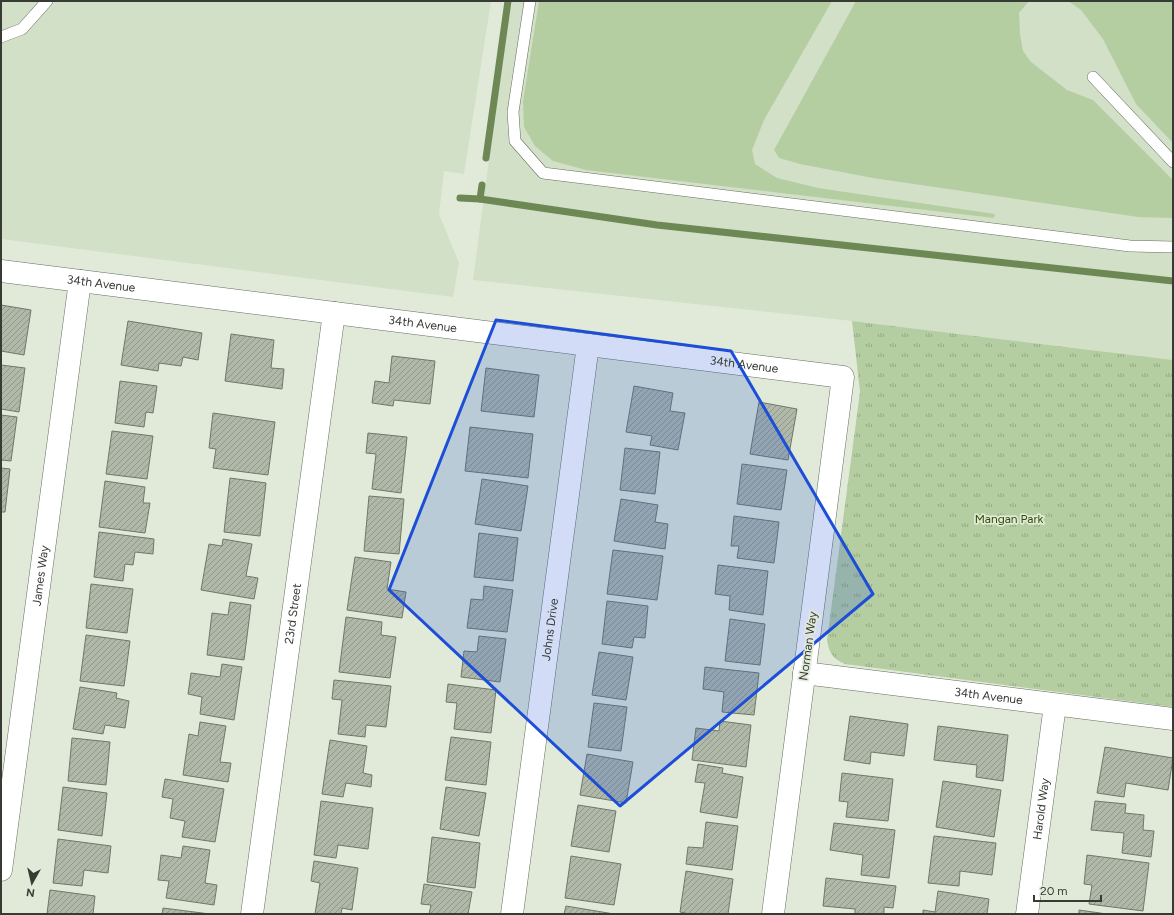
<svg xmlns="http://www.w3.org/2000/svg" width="1174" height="915" font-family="Figtree,sans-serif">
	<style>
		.built { fill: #d2e0c8 }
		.green { fill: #b5cea1 }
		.park { fill: url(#park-tufts) }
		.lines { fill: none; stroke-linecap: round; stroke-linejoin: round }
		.stream { stroke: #6d8855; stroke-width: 7 }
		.building { fill: url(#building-hatch); stroke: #6f7868 }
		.service-casing { stroke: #656e5f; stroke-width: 12 }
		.minor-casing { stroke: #656e5f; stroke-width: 23 }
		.service { stroke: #fff; stroke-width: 11 }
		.minor { stroke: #fff; stroke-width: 22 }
		.marked { fill: #1d4ed8; fill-opacity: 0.2; stroke: #1d4ed8; stroke-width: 3; stroke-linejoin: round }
		.labels { text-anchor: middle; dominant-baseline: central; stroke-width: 3.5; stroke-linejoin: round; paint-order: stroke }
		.street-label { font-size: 12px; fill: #373b34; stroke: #e1ead9 }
		.park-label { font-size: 12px; fill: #2e4f00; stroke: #e1ead9 }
	</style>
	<defs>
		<pattern id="park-tufts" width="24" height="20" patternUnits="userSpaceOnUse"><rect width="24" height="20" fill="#b5cea1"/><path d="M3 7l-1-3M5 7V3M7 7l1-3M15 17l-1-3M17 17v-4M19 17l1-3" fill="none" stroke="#94a884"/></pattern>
		<pattern id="building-hatch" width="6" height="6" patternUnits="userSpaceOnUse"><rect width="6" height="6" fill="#b0b9a9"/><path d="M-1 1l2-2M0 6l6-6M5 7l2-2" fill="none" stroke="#90988a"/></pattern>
	</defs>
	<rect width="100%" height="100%" fill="#e1ead9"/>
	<!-- built -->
	<g class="built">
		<polygon points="1,1 491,1 464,174 444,171 439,214 459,263 453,297 1,239"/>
		<polygon points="510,1 1173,1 1173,360 852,321 473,280"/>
	</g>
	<!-- green -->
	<g class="green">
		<polygon points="539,1 832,1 764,120 752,150 755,164 777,178 818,188 995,214 994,218 586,170 553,161 535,146 524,127 523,101"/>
		<polygon points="856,1 1029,1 1019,13 1020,34 1023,51 1031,62 1067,90 1093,100 1173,180 1173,218 1138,217 873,178 800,164 779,158 774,150"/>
		<polygon points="1068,1 1173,1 1173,143 1136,104 1103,39 1081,10"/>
	</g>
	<!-- park -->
	<path class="park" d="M852,321l321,39v347l-328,-43c-12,-5 -16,-11 -18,-24l33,-248z"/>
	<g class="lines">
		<!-- stream -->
		<g class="stream">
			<polyline points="486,158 508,1"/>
			<polyline points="460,198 480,199 657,225 1173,281"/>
			<polyline points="480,199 482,185"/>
		</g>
	</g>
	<!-- building -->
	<g class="building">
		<polygon points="1,305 31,310 24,355 1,351"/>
		<polygon points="128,321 202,333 198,360 183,357 181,366 159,363 158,371 121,365"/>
		<polygon points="231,334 274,340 271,368 284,369 282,389 225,381"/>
		<polygon points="392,356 435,361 430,404 394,400 393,406 372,403 375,381 389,383"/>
		<polygon points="1,365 25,368 19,412 1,409"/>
		<polygon points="486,368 539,375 534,417 481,411"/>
		<polygon points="120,381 157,386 153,413 146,412 144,427 115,423"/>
		<polygon points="634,386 673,393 670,411 685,413 678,450 650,445 652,436 626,432"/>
		<polygon points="759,402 797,409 788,460 750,454"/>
		<polygon points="213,413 275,422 268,475 213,468 216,449 209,448"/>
		<polygon points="1,415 17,417 11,461 1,460"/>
		<polygon points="470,427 533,434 528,478 465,471"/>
		<polygon points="112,431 153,436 147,479 106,474"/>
		<polygon points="368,433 407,437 401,493 372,489 376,454 366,453"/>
		<polygon points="625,448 660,452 655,494 620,490"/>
		<polygon points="742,464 787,470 781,510 737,504"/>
		<polygon points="1,468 10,469 5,512 1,512"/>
		<polygon points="230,478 266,483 260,536 224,532"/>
		<polygon points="482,479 528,486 521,531 475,524"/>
		<polygon points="105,481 145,487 143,503 150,503 145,533 99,527"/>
		<polygon points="369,496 404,499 399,554 364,551"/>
		<polygon points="621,499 658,505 655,522 668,524 665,549 614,541"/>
		<polygon points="734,516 779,522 774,563 737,558 739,546 731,546"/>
		<polygon points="99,532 154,539 153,554 135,552 133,565 125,564 123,581 94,577"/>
		<polygon points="479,533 518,538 513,581 474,577"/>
		<polygon points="223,539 252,544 246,576 258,578 254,599 201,590 209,544 222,546"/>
		<polygon points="613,550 663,556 657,600 607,594"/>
		<polygon points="355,557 391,562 387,589 406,592 402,618 347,610"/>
		<polygon points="718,565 768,571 763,615 729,610 730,596 715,594"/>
		<polygon points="91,584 133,589 127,633 86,628"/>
		<polygon points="484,586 513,590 507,632 467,628 471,599 483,600"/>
		<polygon points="607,601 648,606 645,638 634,637 632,648 602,644"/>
		<polygon points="230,602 251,605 244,660 207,655 212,613 228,615"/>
		<polygon points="346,617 382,622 381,635 396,637 390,678 339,672"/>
		<polygon points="730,619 765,624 760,665 725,661"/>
		<polygon points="86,635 130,641 124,686 80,681"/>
		<polygon points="479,636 506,639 500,682 461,677 464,651 477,652"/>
		<polygon points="599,652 633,657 626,700 592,695"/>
		<polygon points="222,664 242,667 234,720 200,714 202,697 188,694 191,673 220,677"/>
		<polygon points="705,667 759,673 754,715 722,712 724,692 703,689"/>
		<polygon points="334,680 391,686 386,727 366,725 365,737 338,734 342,700 332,699"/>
		<polygon points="448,684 496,690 491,733 454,729 457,703 446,702"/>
		<polygon points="80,687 117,693 116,698 129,701 125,728 105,725 103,734 73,729"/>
		<polygon points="594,703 627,707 621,751 588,747"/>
		<polygon points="850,716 908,724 904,756 871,752 870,764 844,760"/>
		<polygon points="720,721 751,725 746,767 692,760 696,728 719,731"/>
		<polygon points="200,722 226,726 220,762 231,763 228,782 183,775 189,734 198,736"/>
		<polygon points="938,726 1008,735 1003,781 976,777 977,765 934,760"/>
		<polygon points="451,737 491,742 486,785 445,780"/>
		<polygon points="72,738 110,742 106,785 68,781"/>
		<polygon points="330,740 367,746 363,773 372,775 371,787 346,783 343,797 322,794"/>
		<polygon points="1105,747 1173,758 1168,790 1126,783 1124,797 1097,793"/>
		<polygon points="587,754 633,762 626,803 580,795"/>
		<polygon points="698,764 723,768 722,773 743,777 737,818 700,812 705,783 695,782"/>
		<polygon points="842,773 893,779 888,821 846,817 848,802 839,801"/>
		<polygon points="165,779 224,789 215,842 182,837 185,821 170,818 173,799 162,797"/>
		<polygon points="943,781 1001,790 994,837 936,827"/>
		<polygon points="63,787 107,793 102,836 58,830"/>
		<polygon points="446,787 486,793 479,836 440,829"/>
		<polygon points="321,801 373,808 368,849 338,845 336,858 314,855"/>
		<polygon points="1095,801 1126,804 1125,813 1144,815 1143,830 1154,831 1151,857 1122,853 1124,833 1091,830"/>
		<polygon points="578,805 616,811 609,852 571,846"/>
		<polygon points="706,822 738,826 732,870 686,864 688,847 703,848"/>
		<polygon points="834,823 895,830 889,878 861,875 863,855 830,850"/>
		<polygon points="934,836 996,843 992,875 960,871 959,886 928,883"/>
		<polygon points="432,837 480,843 475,888 427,882"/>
		<polygon points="58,839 111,846 108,873 84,870 82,886 53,883"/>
		<polygon points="183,846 210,850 205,883 217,885 214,905 166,898 169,881 158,880 161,855 181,858"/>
		<polygon points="1087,855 1149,863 1143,911 1089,904 1092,885 1084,884"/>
		<polygon points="571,856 621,864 614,905 565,898"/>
		<polygon points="314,861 358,868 352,910 342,908 341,914 315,914 320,883 311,881"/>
		<polygon points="686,871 733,879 728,914 690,914 680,912"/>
		<polygon points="826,878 896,886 893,908 884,907 884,914 855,914 855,909 823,906"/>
		<polygon points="424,884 472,892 468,914 429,914 431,905 421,904"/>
		<polygon points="50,890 95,896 93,914 47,914"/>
		<polygon points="938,891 989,899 987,914 923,914 923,910 935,912"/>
		<polygon points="566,906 614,914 564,914"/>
		<polygon points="163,908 210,914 162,914"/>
		<polygon points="1079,910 1107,914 1079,914"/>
	</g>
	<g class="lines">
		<!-- service casing -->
		<g class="service-casing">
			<g id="service">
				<polyline points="530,1 513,112 515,141 543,173 1130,246 1173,247"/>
				<polyline points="1,37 22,29 47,1"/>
				<polyline points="1093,77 1173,162"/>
			</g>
		</g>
		<!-- minor casing -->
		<g class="minor-casing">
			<g id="minor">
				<path id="s1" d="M1,271l842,106 -70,537"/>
				<path id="s2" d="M804,673l369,46"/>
				<path id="s3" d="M1,870l79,-589"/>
				<path id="s4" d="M252,914l82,-601"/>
				<path id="s5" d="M512,914l76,-569"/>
				<path id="s6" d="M1027,914l28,-209"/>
			</g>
		</g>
		<!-- service -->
		<use href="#service" class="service"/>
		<!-- minor -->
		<use href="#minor" class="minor"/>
	</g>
	<!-- marked area -->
	<path class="marked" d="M496,320l235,31 142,243 -253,212 -231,-216z"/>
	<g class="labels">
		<!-- street labels -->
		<g class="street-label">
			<text stroke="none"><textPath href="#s1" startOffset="101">34th Avenue</textPath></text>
			<text stroke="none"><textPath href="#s1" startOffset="425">34th Avenue</textPath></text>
			<text stroke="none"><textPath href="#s1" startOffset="749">34th Avenue</textPath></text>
			<text stroke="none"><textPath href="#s3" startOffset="297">James Way</textPath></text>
			<text stroke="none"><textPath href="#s4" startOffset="303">23rd Street</textPath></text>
			<text stroke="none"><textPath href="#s5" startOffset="287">Johns Drive</textPath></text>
			<text transform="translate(808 646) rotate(-82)">Norman Way</text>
			<text stroke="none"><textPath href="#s2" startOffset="186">34th Avenue</textPath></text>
			<text stroke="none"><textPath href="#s6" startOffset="106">Harold Way</textPath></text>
		</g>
		<!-- park labels -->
		<g class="park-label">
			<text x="1009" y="519">Mangan Park</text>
		</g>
	</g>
	<!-- border -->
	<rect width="1174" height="915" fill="none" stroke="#373b34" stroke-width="4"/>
	<!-- north arrow -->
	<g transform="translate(32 883) rotate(188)" stroke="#e1ead9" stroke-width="3" paint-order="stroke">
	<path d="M0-3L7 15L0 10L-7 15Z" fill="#373b34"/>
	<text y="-6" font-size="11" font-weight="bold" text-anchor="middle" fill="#373b34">N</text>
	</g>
	<!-- scale -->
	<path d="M1034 895v6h67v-6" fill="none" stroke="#373b34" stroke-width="2"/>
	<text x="1040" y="895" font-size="12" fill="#373b34" stroke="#e1ead9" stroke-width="3" paint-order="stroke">20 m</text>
</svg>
